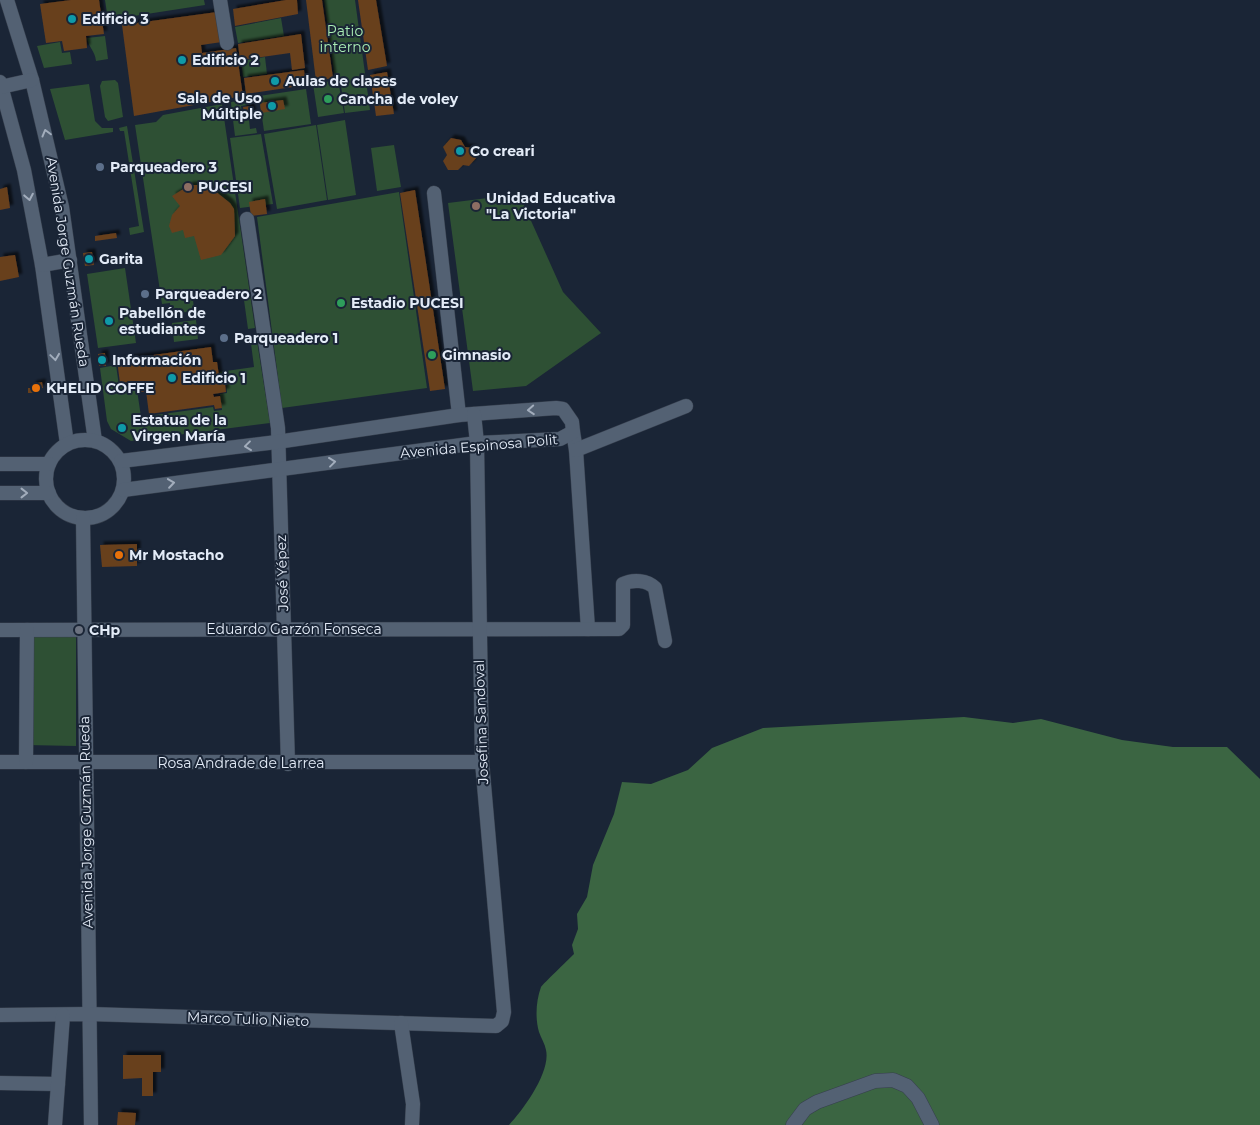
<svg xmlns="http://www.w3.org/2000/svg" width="1260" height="1125" font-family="Montserrat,sans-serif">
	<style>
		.green { fill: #2e5034 }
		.forest { fill: #3b6542 }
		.building { fill: #683f1e; filter: url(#shadow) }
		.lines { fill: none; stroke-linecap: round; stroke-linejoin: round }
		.minor-casing { stroke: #363f4d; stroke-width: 15 }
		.minor { stroke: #536173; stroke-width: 14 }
		.oneway { stroke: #a2adbc }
		.culture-dot { fill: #0f9aa8; stroke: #1a2536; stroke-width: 2 }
		.leisure-dot { fill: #2e9e5b; stroke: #1a2536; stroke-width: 2 }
		.service-dot { fill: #5c6f8a; stroke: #1a2536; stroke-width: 2 }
		.education-dot { fill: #8d6e63; stroke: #1a2536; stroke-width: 2 }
		.food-dot { fill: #e8710a; stroke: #1a2536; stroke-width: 2 }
		.worship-dot { fill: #6b7280; stroke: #1a2536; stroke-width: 2 }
		.labels { text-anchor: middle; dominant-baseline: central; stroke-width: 4; stroke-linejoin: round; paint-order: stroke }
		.poi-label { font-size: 14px; font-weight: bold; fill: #e3ebf7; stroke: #1a2536; text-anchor: start }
		.park-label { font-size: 14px; fill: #aaedb4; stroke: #1a2536 }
		.street-label { font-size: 14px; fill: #e3ebf7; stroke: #1a2536 }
	</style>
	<defs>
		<filter id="shadow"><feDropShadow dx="3.5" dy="-3.5" stdDeviation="1" flood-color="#0009"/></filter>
	</defs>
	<rect width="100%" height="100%" fill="#1a2536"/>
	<!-- green -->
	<g class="green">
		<polygon points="105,0 204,0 205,5 108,20"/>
		<polygon points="324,0 355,0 370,110 345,113 340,79 335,79"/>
		<polygon points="281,18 284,36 238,43 235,27"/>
		<path d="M105,36l3,23 -12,2c-1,-10 -7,-13 -9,-23z"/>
		<polygon points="60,42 62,53 70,52 72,64 44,68 37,46"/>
		<polygon points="265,57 267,74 243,77 241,61"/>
		<polygon points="115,80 118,83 123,117 108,121 105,117 100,86 102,81"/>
		<polygon points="338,80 344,113 318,117 313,84"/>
		<polygon points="89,84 95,121 102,128 113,128 113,132 65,140 50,89"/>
		<polygon points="306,89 311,124 264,131 259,96"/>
		<polygon points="252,99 253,104 241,106 242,113 232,114 231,102"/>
		<polygon points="222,104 255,328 248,329 243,293 193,299 194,311 171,314 170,303 162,304 135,125 156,122 163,115"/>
		<polygon points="243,118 244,121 249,120 250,129 256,128 257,133 235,136 233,120"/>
		<polygon points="345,120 356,195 328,200 317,125"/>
		<polygon points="316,125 327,200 277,209 264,134"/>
		<polygon points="127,126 144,232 130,235 129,228 139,226 124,131 120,131 119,128"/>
		<polygon points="261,134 273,204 240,208 230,138"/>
		<polygon points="394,145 401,187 377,191 371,148"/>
		<polygon points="399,192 427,388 282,408 257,217"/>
		<polygon points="519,194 563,292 601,333 526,386 473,391 448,203"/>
		<polygon points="125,268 136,343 98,348 87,274"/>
		<polygon points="196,320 198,339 174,342 172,323"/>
		<polygon points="256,335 270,423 131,441 111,429 107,421 100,368 116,365 119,386 136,383 141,417 213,407 214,411 222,410 220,394 227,393 225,375 220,375 219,372 254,367 250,336"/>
		<polygon points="27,635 76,635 76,746 26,745"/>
	</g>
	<!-- forest -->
	<path class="forest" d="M964,717l49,6 28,-4 81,21 51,7h54l33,32v346h-751c14,-15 42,-53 37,-75 -1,-6 -5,-12 -7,-18 -4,-14 -3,-31 2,-45 2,-3 27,-27 33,-33l-2,-9 6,-16 -1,-15 10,-17 6,-32 21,-51 8,-32 29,2 37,-14 24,-22 51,-20z"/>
	<!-- building -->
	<g class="building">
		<polygon points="71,0 99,0 104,34 86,36 87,48 64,51 62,41 46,43 40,4"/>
		<polygon points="286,0 297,0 298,14 235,26 233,9"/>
		<polygon points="306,0 322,0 333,78 316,81"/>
		<polygon points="358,0 376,0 387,66 368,70"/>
		<polygon points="217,12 222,42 201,45 202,53 236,48 243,96 134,116 122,25"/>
		<polygon points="301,34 305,68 292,70 290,53 240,60 238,44"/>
		<polygon points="304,70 306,85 246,94 244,78"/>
		<polygon points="387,72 394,114 376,116 370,75"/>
		<polygon points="283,100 285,109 261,113 260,103"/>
		<polygon points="251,106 254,119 245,119 243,107"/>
		<polygon points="451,138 461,140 465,147 473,148 477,157 469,166 463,165 458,170 448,170 443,161 447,155 443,147"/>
		<polygon points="190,185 199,185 215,191 230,203 234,209 235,236 221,255 201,260 194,236 185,238 183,230 172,233 169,226 172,215 180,206 172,196"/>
		<polygon points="7,187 10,208 0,210 0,189"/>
		<polygon points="415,190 445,389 430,391 400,193"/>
		<polygon points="265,199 267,214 251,216 249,202"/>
		<polygon points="116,233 117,238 95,241 95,236"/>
		<polygon points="92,252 94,265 85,266 83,253"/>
		<polygon points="15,255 19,277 0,281 0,257"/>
		<polygon points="211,347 213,362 217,362 219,376 224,375 226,392 213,394 214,397 220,396 222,408 215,409 214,405 149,414 146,391 141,392 140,381 120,383 117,360"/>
		<polygon points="105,353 106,366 99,366 98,354"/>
		<polygon points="42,382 43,388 34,389 34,393 28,393 28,388 31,388 33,384"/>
		<polygon points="137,544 137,566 102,567 100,545"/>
		<polygon points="123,1055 161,1055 161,1072 153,1072 153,1096 142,1096 142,1078 123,1079"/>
		<polygon points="118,1112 136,1113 135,1125 117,1125"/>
	</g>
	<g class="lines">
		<!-- minor casing -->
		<g class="minor-casing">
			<g id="minor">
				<polyline points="7,0 32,80 62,207 95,441"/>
				<polyline points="220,0 227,43"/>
				<polyline points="0,82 24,170 42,265 67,444"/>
				<polyline points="1,87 32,80"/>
				<polyline points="434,193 459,415"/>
				<polyline points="247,219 278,428 288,764"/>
				<polyline points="42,265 70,260"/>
				<polyline points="573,432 576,450 588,629"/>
				<circle cx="85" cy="479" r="39"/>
				<polyline points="576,450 686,406"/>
				<polyline points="121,461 277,442 459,415 556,408 563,409 572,422 573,432 560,439 477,443 123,490"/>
				<polyline points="0,464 49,464"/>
				<polyline points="0,493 49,493"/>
				<polyline points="83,518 91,1125"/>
				<path d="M0,630l619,-1 4,-4v-41c10,-5 24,-4 32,4l10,53"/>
				<polyline points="0,762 482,762"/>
				<polyline points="26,762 27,630"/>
				<polyline points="0,1015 89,1014 496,1026 502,1021 504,1012 482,762 477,443 474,414"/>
				<polyline points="401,1023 413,1104 412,1125"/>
				<polyline points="0,1083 58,1084"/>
				<polyline points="55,1125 63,1015"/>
				<polyline points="793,1125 805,1109 817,1102 875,1081 893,1080 907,1086 918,1098 932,1125"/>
			</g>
		</g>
		<!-- minor -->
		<use href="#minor" class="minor"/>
	</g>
	<!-- one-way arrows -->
	<defs><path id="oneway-chevron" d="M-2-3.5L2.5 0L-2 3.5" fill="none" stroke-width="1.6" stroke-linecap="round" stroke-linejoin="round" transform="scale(1.25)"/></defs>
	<g class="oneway">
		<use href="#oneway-chevron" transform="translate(46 133) rotate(-105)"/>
		<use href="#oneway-chevron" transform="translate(29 197) rotate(79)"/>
		<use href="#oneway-chevron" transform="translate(55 357) rotate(82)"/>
		<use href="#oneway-chevron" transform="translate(531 410) rotate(176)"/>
		<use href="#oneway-chevron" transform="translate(248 446) rotate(173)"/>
		<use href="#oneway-chevron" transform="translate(332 462) rotate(-7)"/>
		<use href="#oneway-chevron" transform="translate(171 483) rotate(-8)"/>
		<use href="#oneway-chevron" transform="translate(24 493)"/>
	</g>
	<!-- markers -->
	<g class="culture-dot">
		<circle cx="72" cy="19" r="5"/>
		<circle cx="182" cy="60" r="5"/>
		<circle cx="275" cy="81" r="5"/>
		<circle cx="272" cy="106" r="5"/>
		<circle cx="460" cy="151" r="5"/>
		<circle cx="89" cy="259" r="5"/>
		<circle cx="109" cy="321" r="5"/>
		<circle cx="102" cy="360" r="5"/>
		<circle cx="172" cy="378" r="5"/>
		<circle cx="122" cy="428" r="5"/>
	</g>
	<g class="leisure-dot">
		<circle cx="328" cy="99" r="5"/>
		<circle cx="341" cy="303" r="5"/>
		<circle cx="432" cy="355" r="5"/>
	</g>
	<g class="service-dot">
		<circle cx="100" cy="167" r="5"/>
		<circle cx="145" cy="294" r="5"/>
		<circle cx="224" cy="338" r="5"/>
	</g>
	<g class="education-dot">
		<circle cx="188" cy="187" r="5"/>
		<circle cx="476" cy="206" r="5"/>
	</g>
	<g class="food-dot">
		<circle cx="36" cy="388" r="5"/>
		<circle cx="119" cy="555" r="5"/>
	</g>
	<circle class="worship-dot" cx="79" cy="630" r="5"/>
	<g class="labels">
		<!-- poi labels -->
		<g class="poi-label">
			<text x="82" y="19">Edificio 3</text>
			<text x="192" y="60">Edificio 2</text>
			<text x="285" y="81">Aulas de clases</text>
			<text x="262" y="98" text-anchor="end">Sala de Uso<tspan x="262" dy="16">Múltiple</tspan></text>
			<text x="338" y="99">Cancha de voley</text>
			<text x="470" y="151">Co creari</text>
			<text x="110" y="167">Parqueadero 3</text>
			<text x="198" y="187">PUCESI</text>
			<text x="486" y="198">Unidad Educativa<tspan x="486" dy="16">"La Victoria"</tspan></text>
			<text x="99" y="259">Garita</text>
			<text x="155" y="294">Parqueadero 2</text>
			<text x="351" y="303">Estadio PUCESI</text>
			<text x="119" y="313">Pabellón de<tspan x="119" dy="16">estudiantes</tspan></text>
			<text x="234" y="338">Parqueadero 1</text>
			<text x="442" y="355">Gimnasio</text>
			<text x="112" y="360">Información</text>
			<text x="182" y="378">Edificio 1</text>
			<text x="46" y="388">KHELID COFFE</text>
			<text x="132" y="420">Estatua de la<tspan x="132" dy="16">Virgen María</tspan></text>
			<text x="129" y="555">Mr Mostacho</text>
			<text x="89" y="630">CHp</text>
		</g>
		<!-- park labels -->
		<g class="park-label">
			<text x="345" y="31">Patio<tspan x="345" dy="16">interno</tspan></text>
		</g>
		<!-- street labels -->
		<g class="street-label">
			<text transform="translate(68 262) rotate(81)">Avenida Jorge Guzmán Rueda</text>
			<text transform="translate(479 446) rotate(-5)">Avenida Espinosa Polit</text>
			<text transform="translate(282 573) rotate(-92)">José Yépez</text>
			<text x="294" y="629">Eduardo Garzón Fonseca</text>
			<text transform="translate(481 722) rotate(-92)">Josefina Sandoval</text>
			<text x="241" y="763">Rosa Andrade de Larrea</text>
			<text transform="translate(86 822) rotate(-91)">Avenida Jorge Guzmán Rueda</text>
			<text transform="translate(248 1019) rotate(2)">Marco Tulio Nieto</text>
		</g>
	</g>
</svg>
